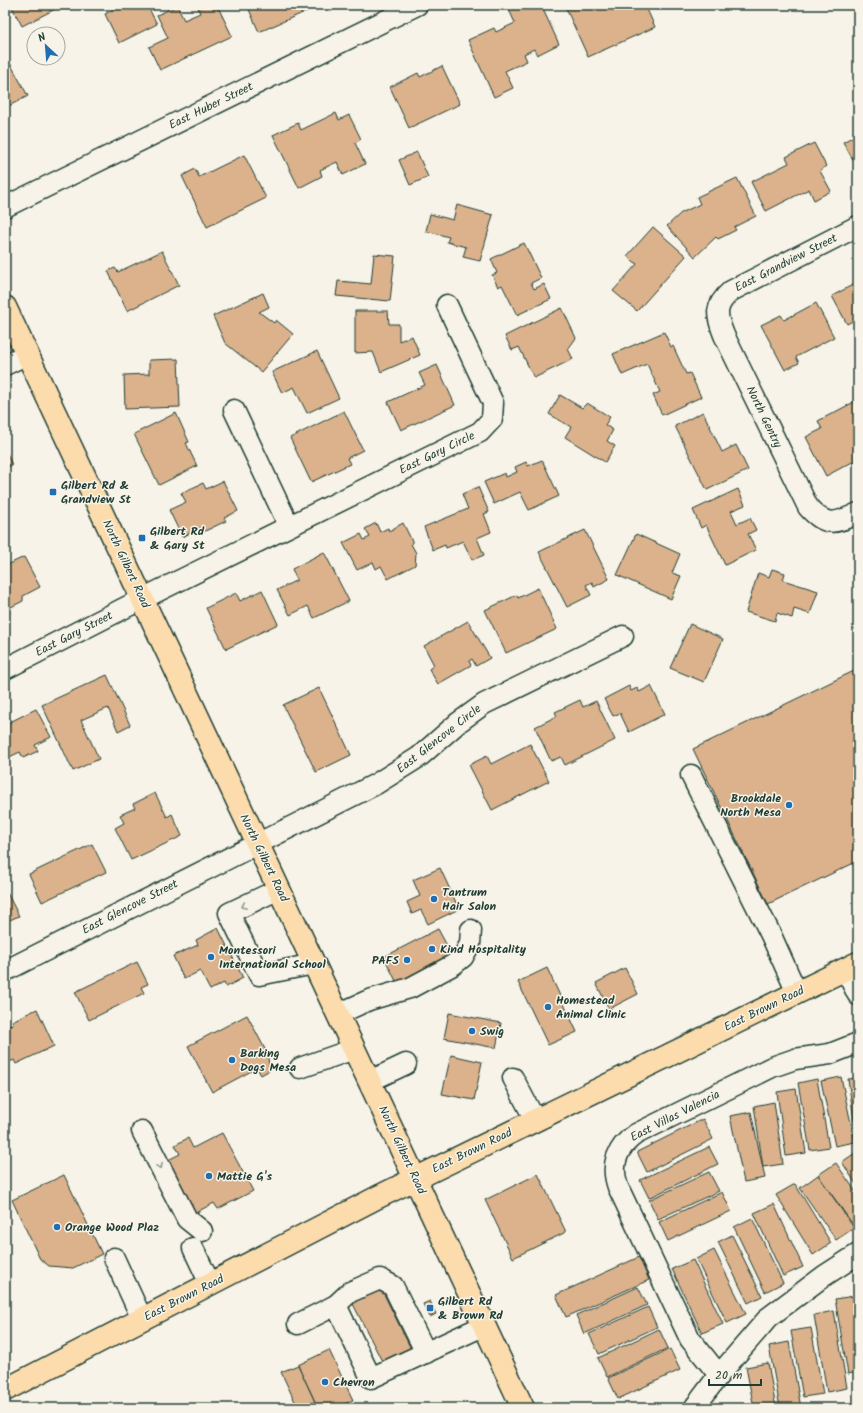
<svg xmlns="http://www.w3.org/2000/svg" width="863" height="1413" font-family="Kalam,sans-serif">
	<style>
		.building { fill: #dbb28c; stroke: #1f3d34 }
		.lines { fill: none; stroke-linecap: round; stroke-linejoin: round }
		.minor-casing { stroke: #1f3d34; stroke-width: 23 }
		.major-casing { stroke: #1f3d34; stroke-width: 25 }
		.minor { stroke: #f7f3e8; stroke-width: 20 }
		.major { stroke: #fcdcac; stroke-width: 22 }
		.oneway { stroke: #8b988e }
		.poi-dot { fill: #1f6fb2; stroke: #f7f3e8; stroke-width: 1.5 }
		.labels { text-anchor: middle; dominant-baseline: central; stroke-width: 3; stroke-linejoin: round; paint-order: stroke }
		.street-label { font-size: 12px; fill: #1f3d34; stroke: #f7f3e8 }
		.poi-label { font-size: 12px; font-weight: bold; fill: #1f3d34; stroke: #f7f3e8; text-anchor: start }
	</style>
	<rect width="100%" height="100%" fill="#f7f3e8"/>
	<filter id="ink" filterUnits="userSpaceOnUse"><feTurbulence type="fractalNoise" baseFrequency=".025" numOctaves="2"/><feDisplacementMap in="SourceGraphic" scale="8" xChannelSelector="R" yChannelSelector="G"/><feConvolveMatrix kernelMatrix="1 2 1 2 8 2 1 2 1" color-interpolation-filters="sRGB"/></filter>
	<g filter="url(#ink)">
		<!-- building -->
		<g class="building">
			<polygon points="11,5 63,5 22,26"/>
			<polygon points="122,5 147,5 157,24 119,43 105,14"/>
			<polygon points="205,5 217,5 232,36 160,70 149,47 168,38 157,15 177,6 184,20 200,13 198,8"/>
			<polygon points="247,5 321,5 259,32"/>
			<polygon points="507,5 541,5 559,44 537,55 534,49 524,54 527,61 505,71 513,88 494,97 468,40 494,28 496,32 515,23"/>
			<polygon points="645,5 655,27 588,57 565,6"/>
			<polygon points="5,54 28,96 5,108"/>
			<polygon points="442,66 460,104 409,128 390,87 418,73 420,77"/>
			<polygon points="336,113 339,120 349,115 361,139 355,143 365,164 343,175 337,162 320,170 322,176 299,188 273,135 298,123 301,130"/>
			<polygon points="858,134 858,164 856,165 843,142"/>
			<polygon points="814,143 826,166 820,171 831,191 814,200 809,189 766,211 751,182 789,163 786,157"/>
			<polygon points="417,152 428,177 410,185 399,160"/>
			<polygon points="244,155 266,198 207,227 182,176 195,169 199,177"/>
			<polygon points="737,178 756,216 734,227 736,230 718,239 716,237 695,257 667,226 681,213 700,204 697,197"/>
			<polygon points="457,205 493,215 480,261 463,257 466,247 447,242 449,237 426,231 430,214 453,220"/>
			<polygon points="653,227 686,256 637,311 613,291 637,264 627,256"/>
			<polygon points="524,243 541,278 531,283 534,289 544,284 551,299 517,315 502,285 498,287 492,275 497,273 491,259"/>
			<polygon points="162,251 179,285 127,311 108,271 115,268 118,272"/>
			<polygon points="374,254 395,256 390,301 336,296 338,281 371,284"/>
			<polygon points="858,282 858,318 847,324 832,296"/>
			<polygon points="263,293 269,307 259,312 274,323 276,320 293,334 261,372 225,343 213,316"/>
			<polygon points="816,303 834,337 796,357 799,363 785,370 761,325 781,315 784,320"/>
			<polygon points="562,308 576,338 568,349 573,359 534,378 519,347 512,350 505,336"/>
			<polygon points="355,311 388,311 389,324 399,324 399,341 412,336 420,355 381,372 373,352 355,353"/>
			<polygon points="664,332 671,347 673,346 686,374 690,373 701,397 662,415 653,395 660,392 647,364 622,375 613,354"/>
			<polygon points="317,351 339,398 307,413 294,387 282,393 272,372"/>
			<polygon points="178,359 180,407 125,409 124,375 149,374 149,360"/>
			<polygon points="437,365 455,405 401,430 388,402 425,385 419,373"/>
			<polygon points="560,395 582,408 587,403 610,417 605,425 613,430 607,441 615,446 605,462 565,437 571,427 549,414"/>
			<polygon points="854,402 858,410 858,459 826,476 806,437 822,429 818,421"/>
			<polygon points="344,411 363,450 347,458 350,464 311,482 290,438"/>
			<polygon points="703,412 722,452 736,445 748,470 707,490 675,426"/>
			<polygon points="176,413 189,442 186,443 197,466 159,485 134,434"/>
			<polygon points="5,449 12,465 5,468"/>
			<polygon points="542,460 559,496 529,510 520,492 494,504 484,482 505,473 506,477 517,472 515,467 526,462 528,466"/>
			<polygon points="223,481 238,511 224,518 226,521 203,532 201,528 182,537 169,510 186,502 181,493 203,483 206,489"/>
			<polygon points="478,487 489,512 484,514 491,532 477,538 484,555 472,560 463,541 446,548 445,545 433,550 424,527 468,509 462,494"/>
			<polygon points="738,489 745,505 731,511 737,524 750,518 756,530 748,534 756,550 725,565 706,525 701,528 693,510"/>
			<polygon points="376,523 380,532 388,528 389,531 403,523 413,543 411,544 416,553 415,565 388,579 381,566 376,569 373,562 357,570 343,543 361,534 364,540 370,537 365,529"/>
			<polygon points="585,530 609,579 594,587 592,582 586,585 591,595 567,607 539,552"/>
			<polygon points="636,534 680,554 672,573 681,576 671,599 617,575"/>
			<polygon points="324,552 349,601 314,618 308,606 290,615 277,590 297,580 292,569"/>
			<polygon points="24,557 40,587 23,596 23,601 7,609 10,613 5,616 5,566"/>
			<polygon points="772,569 785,573 783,580 818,591 810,614 794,609 792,618 777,613 775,621 746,612 758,573 769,577"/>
			<polygon points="858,579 858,588 854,581"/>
			<polygon points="538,588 557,629 506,653 485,610 517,595 518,598"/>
			<polygon points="262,590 278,624 226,649 206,608 236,593 240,601"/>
			<polygon points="468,621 490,658 476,666 472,659 469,661 471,665 438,684 429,669 434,665 424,646"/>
			<polygon points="690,624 723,639 704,682 670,668"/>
			<polygon points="858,669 858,861 768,904 693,749"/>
			<polygon points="107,675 130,725 118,731 108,708 81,720 99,759 73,771 42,705"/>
			<polygon points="629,686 631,691 637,688 639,692 651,686 665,714 629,732 620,713 613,716 604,699"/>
			<polygon points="319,688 351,755 316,772 283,705"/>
			<polygon points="580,700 583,707 596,701 615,740 565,765 561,757 551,761 535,727 557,716 555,712"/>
			<polygon points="36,709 51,737 35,745 38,751 23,758 20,752 5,759 5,729 8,727 8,723"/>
			<polygon points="530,744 549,781 492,810 469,765 487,756 491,764"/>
			<polygon points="155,793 167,817 172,814 182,836 131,860 115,828 124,823 120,815 135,808 133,804"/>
			<polygon points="92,844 106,872 42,902 29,874"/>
			<polygon points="440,868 459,909 428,924 421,910 412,914 407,902 420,896 413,880"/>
			<polygon points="5,889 19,916 5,922"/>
			<polygon points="218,928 243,978 226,987 224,983 210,990 200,971 184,979 173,956 198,945 196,940"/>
			<polygon points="438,929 452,955 397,983 384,957"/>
			<polygon points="137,962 148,984 141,987 144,993 89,1020 75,992"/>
			<polygon points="547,968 577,1032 548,1045 518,982"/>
			<polygon points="625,968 638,994 609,1009 596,983"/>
			<polygon points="37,1009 54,1046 16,1064 14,1060 5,1064 5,1027 14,1023 12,1021"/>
			<polygon points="449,1013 501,1023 496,1048 444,1038"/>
			<polygon points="247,1015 267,1053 270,1070 261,1075 257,1068 212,1092 188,1046"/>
			<polygon points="451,1055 482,1062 474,1100 442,1094"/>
			<polygon points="841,1077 855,1142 835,1146 821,1081"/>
			<polygon points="858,1078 858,1139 857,1140 848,1079"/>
			<polygon points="817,1079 829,1147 810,1150 798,1083"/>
			<polygon points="796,1089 806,1153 786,1156 777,1092"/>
			<polygon points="774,1102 783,1164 763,1167 754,1106"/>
			<polygon points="751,1112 765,1178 744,1182 730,1116"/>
			<polygon points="703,1119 713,1139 647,1172 637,1152"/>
			<polygon points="222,1133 253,1191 218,1209 214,1203 193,1214 166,1161 180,1154 175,1145 188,1138 193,1148"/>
			<polygon points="709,1147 718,1164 649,1198 640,1180"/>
			<polygon points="858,1151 858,1187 842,1162"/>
			<polygon points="836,1163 858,1195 858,1227 856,1229 818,1175"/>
			<polygon points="709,1172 719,1191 658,1219 649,1200"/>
			<polygon points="538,1174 566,1232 513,1258 485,1200"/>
			<polygon points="64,1175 102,1254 73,1268 49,1266 40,1259 12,1200"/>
			<polygon points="818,1175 854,1228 836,1240 800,1188"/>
			<polygon points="795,1184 831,1243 813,1255 776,1195"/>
			<polygon points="722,1192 731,1211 668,1241 659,1222"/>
			<polygon points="774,1204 803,1267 783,1276 754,1213"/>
			<polygon points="752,1218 783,1283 765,1292 734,1227"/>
			<polygon points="732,1235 762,1296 748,1303 718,1242"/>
			<polygon points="714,1250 746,1314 727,1323 696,1259"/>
			<polygon points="639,1257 649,1280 566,1317 556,1295"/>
			<polygon points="693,1260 723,1324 702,1333 672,1269"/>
			<polygon points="380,1286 413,1353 385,1367 351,1300"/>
			<polygon points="638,1287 647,1305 584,1334 576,1315"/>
			<polygon points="854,1296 858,1315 858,1372 848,1374 835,1299"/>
			<polygon points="430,1301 436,1314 430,1317 423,1304"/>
			<polygon points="648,1307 657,1327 599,1354 589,1334"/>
			<polygon points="834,1311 847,1388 827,1392 814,1315"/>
			<polygon points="811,1328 823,1394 803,1397 791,1331"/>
			<polygon points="659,1329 668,1348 607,1377 598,1358"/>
			<polygon points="789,1342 801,1408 780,1408 769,1346"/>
			<polygon points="670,1349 680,1370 618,1399 608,1378"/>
			<polygon points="329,1350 353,1400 337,1408 318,1408 298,1365"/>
			<polygon points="768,1363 776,1408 754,1408 746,1367"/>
			<polygon points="298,1365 315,1402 303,1408 298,1408 281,1372"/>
		</g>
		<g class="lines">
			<!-- minor casing -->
			<g class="minor-casing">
				<g id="minor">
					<polyline points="5,207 417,5"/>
					<path d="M858,226l-127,65c-17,15 -15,24 -7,44l84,172c17,20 28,17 50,6"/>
					<polyline points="5,365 27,354"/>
					<polyline points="234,410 289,526"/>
					<polyline points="5,669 142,599 480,432 492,419 493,403 447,305"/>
					<polyline points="691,775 771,935 797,993"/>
					<polyline points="279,889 229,913 259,975 314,964"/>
					<polyline points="845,969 858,995"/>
					<polyline points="5,971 376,784 419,757 459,722 484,704 623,636"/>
					<polyline points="338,1014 369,1000 410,988 453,965 463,957 470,944 471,930"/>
					<polyline points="300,1068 354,1049"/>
					<polyline points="513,1078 535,1120"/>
					<polyline points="370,1081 406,1064"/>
					<polyline points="142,1131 187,1219 202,1231"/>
					<polyline points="193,1248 210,1284"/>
					<polyline points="114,1258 142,1319"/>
					<polyline points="336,1305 350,1292 380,1279 393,1286 426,1353"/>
					<polyline points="298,1324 336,1305 371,1378 485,1325"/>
					<path d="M719,1375l-29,-36 -72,-152c-8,-22 -1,-40 18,-53l136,-67 23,-8 35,-5 28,-11"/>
					<polyline points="694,1408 719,1375 769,1317 824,1276 858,1254"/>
				</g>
			</g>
			<!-- major casing -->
			<g class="major-casing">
				<g id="major">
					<polyline points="5,307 523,1408"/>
					<polyline points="5,1390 378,1197 858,963"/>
				</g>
			</g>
			<!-- minor -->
			<use href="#minor" class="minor"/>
			<!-- major -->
			<use href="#major" class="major"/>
		</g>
		<!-- one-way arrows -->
		<defs><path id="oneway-chevron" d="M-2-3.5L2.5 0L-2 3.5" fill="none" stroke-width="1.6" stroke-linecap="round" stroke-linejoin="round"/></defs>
		<g class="oneway">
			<use href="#oneway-chevron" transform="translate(244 906) rotate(154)"/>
			<use href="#oneway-chevron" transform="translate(160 1166) rotate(63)"/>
		</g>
	</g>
	<!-- markers -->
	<g class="poi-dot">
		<rect x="49" y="488" width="8" height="8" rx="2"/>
		<rect x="138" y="534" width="8" height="8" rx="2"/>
		<circle cx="789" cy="805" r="4"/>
		<circle cx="434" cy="899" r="4"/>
		<circle cx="432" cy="949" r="4"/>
		<circle cx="211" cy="957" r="4"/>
		<circle cx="407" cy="960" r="4"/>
		<circle cx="548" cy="1007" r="4"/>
		<circle cx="472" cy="1031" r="4"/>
		<circle cx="232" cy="1060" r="4"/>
		<circle cx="209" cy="1176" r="4"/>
		<circle cx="57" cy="1227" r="4"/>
		<rect x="426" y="1304" width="8" height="8" rx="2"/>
		<circle cx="325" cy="1382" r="4"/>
	</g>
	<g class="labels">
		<!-- street labels -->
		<g class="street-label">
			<text transform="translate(211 106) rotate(-26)">East Huber Street</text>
			<text transform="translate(786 263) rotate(-27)">East Grandview Street</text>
			<text transform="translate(764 417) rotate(64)">North Gentry</text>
			<text transform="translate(437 453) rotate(-26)">East Gary Circle</text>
			<text transform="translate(126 564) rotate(65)">North Gilbert Road</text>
			<text transform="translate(74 634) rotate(-27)">East Gary Street</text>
			<text transform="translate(439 739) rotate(-38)">East Glencove Circle</text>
			<text transform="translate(264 858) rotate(64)">North Gilbert Road</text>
			<text transform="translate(130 907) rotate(-27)">East Glencove Street</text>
			<text transform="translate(764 1009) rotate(-26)">East Brown Road</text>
			<text transform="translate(675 1116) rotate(-27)">East Villas Valencia</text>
			<text transform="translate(402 1150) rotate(65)">North Gilbert Road</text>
			<text transform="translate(472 1151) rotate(-26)">East Brown Road</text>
			<text transform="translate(184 1298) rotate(-27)">East Brown Road</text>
		</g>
		<!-- poi labels -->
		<g class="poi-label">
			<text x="61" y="485">Gilbert Rd &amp;<tspan x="61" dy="14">Grandview St</tspan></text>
			<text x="150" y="531">Gilbert Rd<tspan x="150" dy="14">&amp; Gary St</tspan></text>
			<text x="781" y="798" text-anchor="end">Brookdale<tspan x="781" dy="14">North Mesa</tspan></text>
			<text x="442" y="892">Tantrum<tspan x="442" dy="14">Hair Salon</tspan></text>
			<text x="440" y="949">Kind Hospitality</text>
			<text x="219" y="950">Montessori<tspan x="219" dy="14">International School</tspan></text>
			<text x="399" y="960" text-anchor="end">PAFS</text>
			<text x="556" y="1000">Homestead<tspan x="556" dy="14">Animal Clinic</tspan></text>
			<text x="480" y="1031">Swig</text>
			<text x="240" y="1053">Barking<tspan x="240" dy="14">Dogs Mesa</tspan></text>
			<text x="217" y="1176">Mattie G's</text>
			<text x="65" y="1227">Orange Wood Plaz</text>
			<text x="438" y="1301">Gilbert Rd<tspan x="438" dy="14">&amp; Brown Rd</tspan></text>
			<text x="333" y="1382">Chevron</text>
		</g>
	</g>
	<!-- margin -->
	<rect width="863" height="1413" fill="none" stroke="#f7f3e8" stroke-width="20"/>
	<rect x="10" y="10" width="843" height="1393" fill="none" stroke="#1f3d34" stroke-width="1.5" filter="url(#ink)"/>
	<!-- north arrow -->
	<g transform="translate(46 46) rotate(334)"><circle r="19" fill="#f7f3e8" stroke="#a1aaa0"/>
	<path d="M0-3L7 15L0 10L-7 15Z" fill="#1f6fb2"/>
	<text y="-6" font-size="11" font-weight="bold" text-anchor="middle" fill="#1f3d34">N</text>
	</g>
	<!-- scale -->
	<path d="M709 1379v6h52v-6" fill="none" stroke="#1f3d34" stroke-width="2"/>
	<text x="715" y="1379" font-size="12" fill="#1f3d34" stroke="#f7f3e8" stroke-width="3" paint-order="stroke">20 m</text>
</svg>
